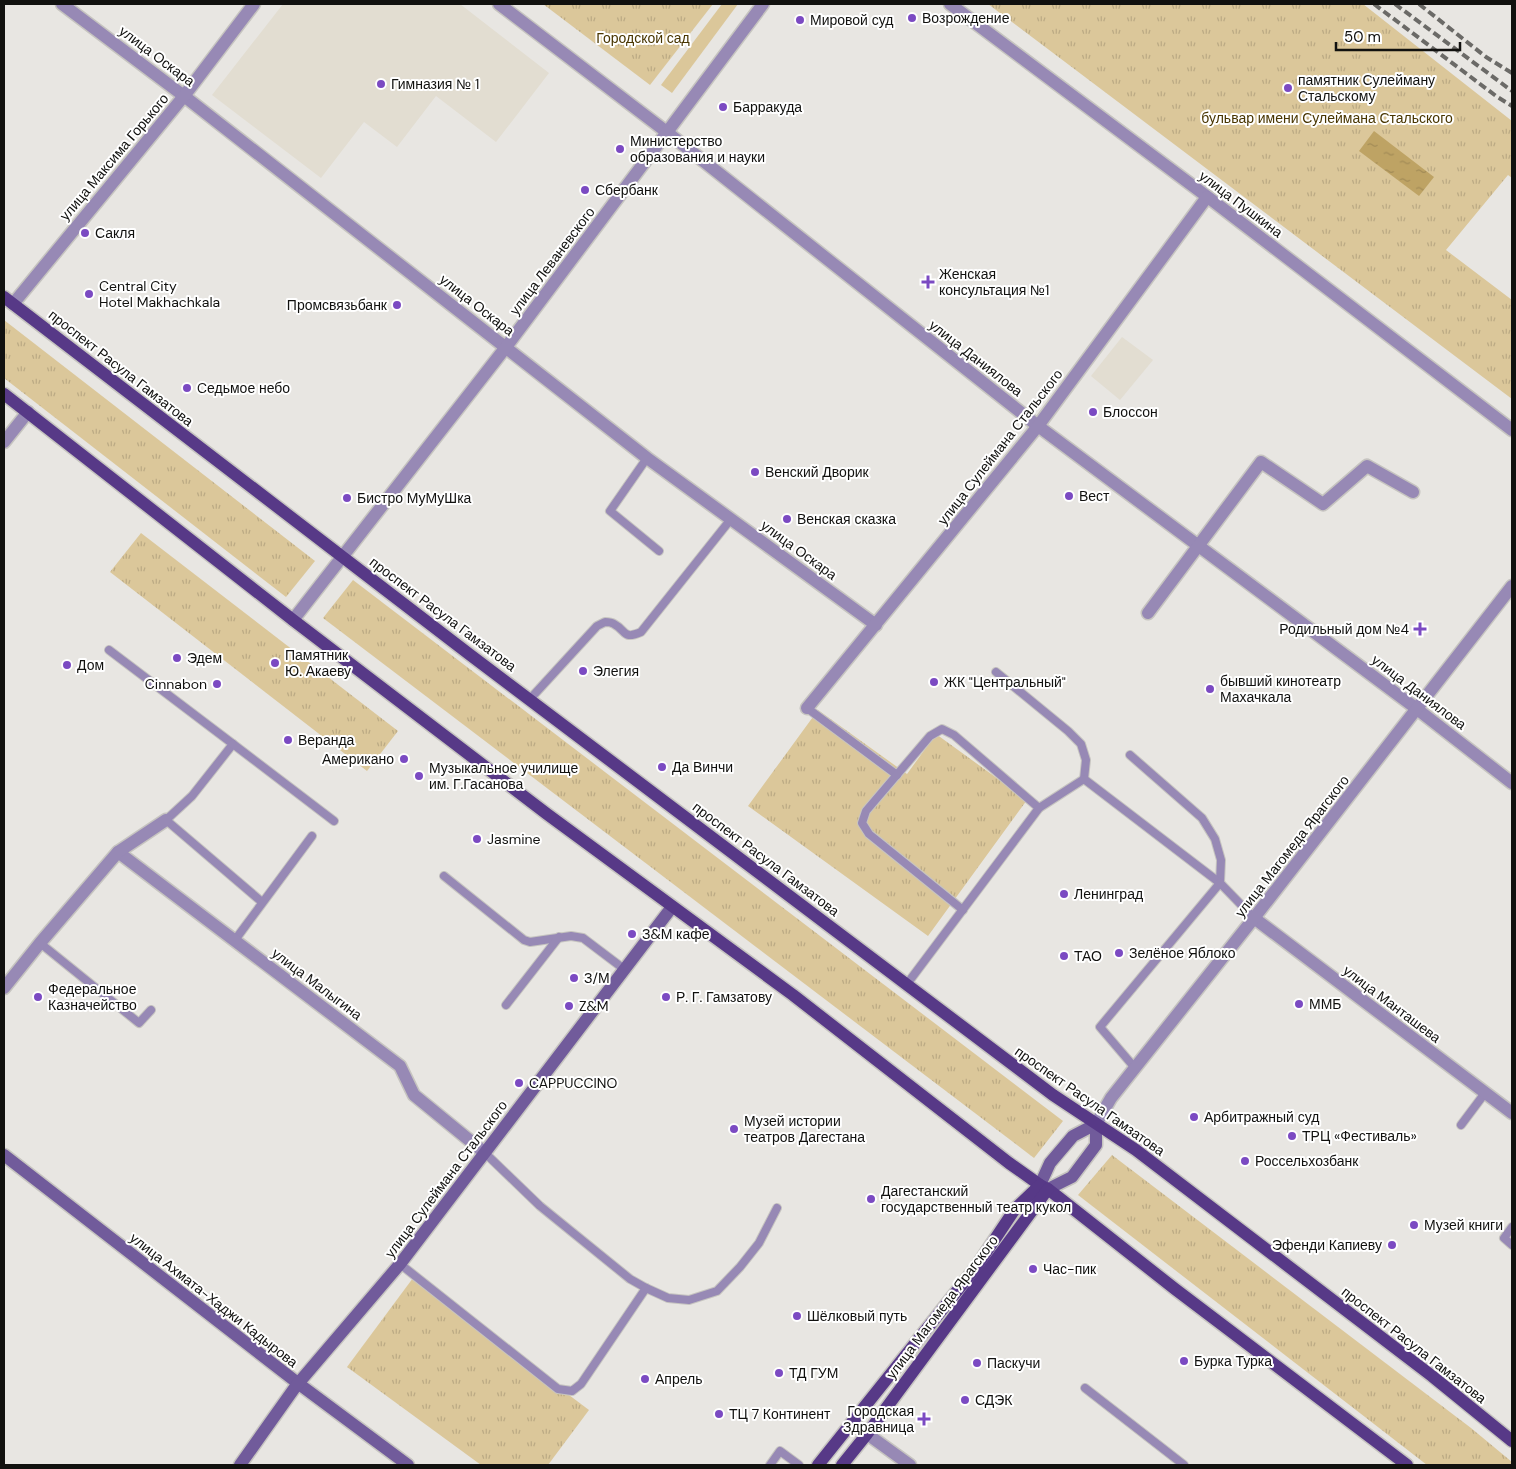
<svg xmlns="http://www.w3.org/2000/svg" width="1516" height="1469" font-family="'DM Sans',sans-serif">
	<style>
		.built { fill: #e2ddd1 }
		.grass { fill: #dbc79a }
		.park { fill: url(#park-tufts) }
		.water { fill: url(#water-ripples) }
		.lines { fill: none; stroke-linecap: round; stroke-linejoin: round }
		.service-casing { stroke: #c6c4c0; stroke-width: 10 }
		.minor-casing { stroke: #c6c4c0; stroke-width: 15 }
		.secondary-casing { stroke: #c6c4c0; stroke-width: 15 }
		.primary-casing { stroke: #c6c4c0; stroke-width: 15 }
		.service { stroke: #9789b5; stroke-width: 8 }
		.minor { stroke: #9789b5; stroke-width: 12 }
		.secondary { stroke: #715b9b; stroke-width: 12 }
		.primary { stroke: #573987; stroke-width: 12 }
		.rail { stroke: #6b6a67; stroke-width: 4; stroke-dasharray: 8 4; stroke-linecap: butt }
		.poi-dot { fill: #7b4ac2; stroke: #fff; stroke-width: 2 }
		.labels { text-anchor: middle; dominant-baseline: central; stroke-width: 4; stroke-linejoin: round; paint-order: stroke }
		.poi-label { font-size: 14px; fill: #11110f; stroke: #fff; text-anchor: start }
		.park-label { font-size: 14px; fill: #483500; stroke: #fff }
		.street-label { font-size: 14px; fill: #11110f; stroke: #fff }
	</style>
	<defs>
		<pattern id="park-tufts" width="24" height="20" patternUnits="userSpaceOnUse" patternTransform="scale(1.25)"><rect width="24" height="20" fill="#dbc79a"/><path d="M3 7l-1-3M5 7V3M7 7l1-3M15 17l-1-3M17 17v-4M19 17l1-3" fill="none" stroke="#bbaa84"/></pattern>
		<pattern id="water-ripples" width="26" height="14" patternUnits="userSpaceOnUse" patternTransform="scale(1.25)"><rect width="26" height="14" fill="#bea364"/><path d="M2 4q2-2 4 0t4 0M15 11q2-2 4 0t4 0" fill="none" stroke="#a28b56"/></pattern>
	</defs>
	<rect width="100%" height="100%" fill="#e8e6e2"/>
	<!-- built -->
	<g class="built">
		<polygon points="283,4 460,4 549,73 496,142 436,96 397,147 364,122 321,178 212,95"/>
		<polygon points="1122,337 1153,360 1120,400 1091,376"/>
	</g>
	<!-- grass -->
	<polygon class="grass" points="722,4 738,4 672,93 661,85"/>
	<!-- park -->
	<g class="park">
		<polygon points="543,4 713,4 650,85"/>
		<polygon points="988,4 1363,4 1512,121 1512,178 1508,175 1446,250 1512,300 1512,399"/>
		<polygon points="4,320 315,561 286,597 4,378"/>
		<polygon points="141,533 398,731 367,771 110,572"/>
		<polygon points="353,580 1063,1121 1034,1158 323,618"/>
		<polygon points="818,710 907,774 936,734 1027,800 928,936 748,806"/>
		<polygon points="1112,1155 1471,1428 1512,1462 1512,1465 1427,1465 1078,1195"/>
		<polygon points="413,1278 589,1410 548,1465 481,1465 347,1367"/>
	</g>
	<!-- water -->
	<polygon class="water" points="1374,131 1434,177 1419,196 1359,151"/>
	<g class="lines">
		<!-- service casing -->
		<g class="service-casing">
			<g id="service">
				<polyline points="647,458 610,511 659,551"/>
				<polyline points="109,650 233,744 192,796 166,820 262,902"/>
				<polyline points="996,672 1068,731 1081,744 1086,760 1084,779"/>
				<path d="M530,699l67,-73 8,-4c3,0 6,0 9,2 13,7 9,16 27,8l90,-113"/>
				<polyline points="807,708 897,775"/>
				<polyline points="233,744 334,821"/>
				<polyline points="1130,755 1202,818 1215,839 1221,860 1220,883"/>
				<polyline points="444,876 524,940 530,942 571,936 583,938 624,969"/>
				<polyline points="963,910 869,834 862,823 866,811 930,736 942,729 954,735 1039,808 1084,779 1220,883"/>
				<polyline points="235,940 312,836"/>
				<polyline points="40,943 139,1023 151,1010"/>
				<polyline points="907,984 1039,808"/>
				<polyline points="506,1005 559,937"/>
				<polyline points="1135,1068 1100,1027 1220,883 1254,918"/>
				<polyline points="1461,1125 1485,1093"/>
				<polyline points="485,1153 540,1206 630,1279 646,1288 668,1298 689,1300 717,1291 740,1267 759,1243 777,1208"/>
				<polyline points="1512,1227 1504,1238 1512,1245"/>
				<polyline points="400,1264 558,1389 572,1391 581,1384 646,1288"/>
				<polyline points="1085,1388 1184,1465"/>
				<polyline points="770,1465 780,1451 799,1465"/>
			</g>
		</g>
		<!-- minor casing -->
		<g class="minor-casing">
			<g id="minor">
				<polyline points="62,4 184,96 647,458 876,625"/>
				<polyline points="499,4 668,133 1038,426 1417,709 1512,783"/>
				<polyline points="950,4 1213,201 1512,430"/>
				<polyline points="13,304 184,96 254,4"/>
				<polyline points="4,442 28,412"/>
				<polyline points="1148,613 1261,462 1323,504 1367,466 1413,492"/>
				<polyline points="293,620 506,347 763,4"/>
				<polyline points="807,708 1038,426 1207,197"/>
				<polyline points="118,852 400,1066 414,1095 485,1153"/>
				<polyline points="1254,918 1512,1113"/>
				<polyline points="4,988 40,943 118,852 166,820"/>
				<polyline points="1096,1124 1111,1098 1254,918 1512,586"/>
				<polyline points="852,1423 910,1465"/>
			</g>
		</g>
		<!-- secondary casing -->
		<g class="secondary-casing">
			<g id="secondary">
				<polyline points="4,1155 299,1384 408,1465"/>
				<polyline points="1040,1185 1050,1163 1073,1136 1096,1124"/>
				<polyline points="1048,1189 1072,1177 1096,1145 1096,1124"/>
				<polyline points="240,1465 296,1386 400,1264 672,907"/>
			</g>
		</g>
		<!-- primary casing -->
		<g class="primary-casing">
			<g id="primary">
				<polyline points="4,297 469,654 1053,1095 1136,1150 1432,1376 1512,1441"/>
				<polyline points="4,394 293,620 547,814 793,995 1009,1163 1040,1185 1048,1189 1076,1211 1175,1289 1407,1465"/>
				<polyline points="818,1465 977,1266 1015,1209 1040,1185"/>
				<polyline points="842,1465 867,1434 1048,1189"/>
			</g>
		</g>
		<!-- service -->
		<use href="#service" class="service"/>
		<!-- minor -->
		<use href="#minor" class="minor"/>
		<!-- secondary -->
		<use href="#secondary" class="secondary"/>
		<!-- primary -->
		<use href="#primary" class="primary"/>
		<!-- rail -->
		<g class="rail">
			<polyline points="1374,4 1496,96 1512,106"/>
			<polyline points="1395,4 1512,91"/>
			<polyline points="1419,4 1486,57 1512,73"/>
		</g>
	</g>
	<!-- markers -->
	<g class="poi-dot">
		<circle cx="912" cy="18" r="5"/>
		<circle cx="800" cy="20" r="5"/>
		<circle cx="381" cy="84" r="5"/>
		<circle cx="1288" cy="88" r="5"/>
		<circle cx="723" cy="107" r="5"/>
		<circle cx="620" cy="149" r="5"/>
		<circle cx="585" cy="190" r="5"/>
		<circle cx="85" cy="233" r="5"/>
		<path d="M925.5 274.5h5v5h5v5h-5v5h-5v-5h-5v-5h5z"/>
		<circle cx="89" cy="294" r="5"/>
		<circle cx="397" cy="305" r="5"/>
		<circle cx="187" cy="388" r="5"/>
		<circle cx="1093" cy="412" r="5"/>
		<circle cx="755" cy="472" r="5"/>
		<circle cx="1069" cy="496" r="5"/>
		<circle cx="347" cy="498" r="5"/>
		<circle cx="787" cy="519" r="5"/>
		<path d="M1417.5 621.5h5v5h5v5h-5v5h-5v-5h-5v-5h5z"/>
		<circle cx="177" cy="658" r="5"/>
		<circle cx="275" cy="663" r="5"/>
		<circle cx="67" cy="665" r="5"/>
		<circle cx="583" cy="671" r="5"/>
		<circle cx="934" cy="682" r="5"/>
		<circle cx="217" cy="684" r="5"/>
		<circle cx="1210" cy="689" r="5"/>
		<circle cx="288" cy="740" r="5"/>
		<circle cx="404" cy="759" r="5"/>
		<circle cx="662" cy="767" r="5"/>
		<circle cx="419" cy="776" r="5"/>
		<circle cx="477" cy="839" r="5"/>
		<circle cx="1064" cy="894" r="5"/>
		<circle cx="632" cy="934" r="5"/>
		<circle cx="1119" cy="953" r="5"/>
		<circle cx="1064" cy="956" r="5"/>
		<circle cx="574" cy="978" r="5"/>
		<circle cx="38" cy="997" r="5"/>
		<circle cx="666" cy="997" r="5"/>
		<circle cx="1299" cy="1004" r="5"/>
		<circle cx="569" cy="1006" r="5"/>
		<circle cx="519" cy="1083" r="5"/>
		<circle cx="1194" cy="1117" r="5"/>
		<circle cx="734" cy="1129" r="5"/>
		<circle cx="1292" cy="1136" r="5"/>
		<circle cx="1245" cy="1161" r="5"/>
		<circle cx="871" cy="1199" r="5"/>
		<circle cx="1414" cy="1225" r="5"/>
		<circle cx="1392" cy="1245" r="5"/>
		<circle cx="1033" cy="1269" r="5"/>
		<circle cx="797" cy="1316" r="5"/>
		<circle cx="1184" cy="1361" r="5"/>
		<circle cx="977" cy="1363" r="5"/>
		<circle cx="779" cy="1373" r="5"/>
		<circle cx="645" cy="1379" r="5"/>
		<circle cx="965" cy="1400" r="5"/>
		<circle cx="719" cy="1414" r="5"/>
		<path d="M921.5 1411.5h5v5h5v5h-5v5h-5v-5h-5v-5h5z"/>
	</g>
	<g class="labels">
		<!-- poi labels -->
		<g class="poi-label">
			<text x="922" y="18">Возрождение</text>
			<text x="810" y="20">Мировой суд</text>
			<text x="1298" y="80">памятник Сулейману<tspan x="1298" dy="16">Стальскому</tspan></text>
			<text x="391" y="84">Гимназия № 1</text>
			<text x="733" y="107">Барракуда</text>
			<text x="630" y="141">Министерство<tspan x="630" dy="16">образования и науки</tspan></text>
			<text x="595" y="190">Сбербанк</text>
			<text x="95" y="233">Сакля</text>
			<text x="939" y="274">Женская<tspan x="939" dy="16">консультация №1</tspan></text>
			<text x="99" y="286">Central City<tspan x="99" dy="16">Hotel Makhachkala</tspan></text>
			<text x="387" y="305" text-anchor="end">Промсвязьбанк</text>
			<text x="197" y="388">Cедьмое небо</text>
			<text x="1103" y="412">Блоссон</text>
			<text x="765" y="472">Венский Дворик</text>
			<text x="1079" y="496">Вест</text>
			<text x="357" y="498">Бистро МуМуШка</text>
			<text x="797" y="519">Венская сказка</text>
			<text x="1409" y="629" text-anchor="end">Родильный дом №4</text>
			<text x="285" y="655">Памятник<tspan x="285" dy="16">Ю. Акаеву</tspan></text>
			<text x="187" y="658">Эдем</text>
			<text x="77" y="665">Дом</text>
			<text x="593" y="671">Элегия</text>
			<text x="1220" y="681">бывший кинотеатр<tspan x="1220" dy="16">Махачкала</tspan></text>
			<text x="944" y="682">ЖК "Центральный"</text>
			<text x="207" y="684" text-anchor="end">Cinnabon</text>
			<text x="298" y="740">Веранда</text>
			<text x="394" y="759" text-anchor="end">Американо</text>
			<text x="672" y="767">Да Винчи</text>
			<text x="429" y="768">Музыкальное училище<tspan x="429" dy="16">им. Г.Гасанова</tspan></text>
			<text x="487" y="839">Jasmine</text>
			<text x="1074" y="894">Ленинград</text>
			<text x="642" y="934">З&amp;М кафе</text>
			<text x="1129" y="953">Зелёное Яблоко</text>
			<text x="1074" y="956">ТАО</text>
			<text x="584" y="978">З/М</text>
			<text x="48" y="989">Федеральное<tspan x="48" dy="16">Казначейство</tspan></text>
			<text x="676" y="997">Р. Г. Гамзатову</text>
			<text x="1309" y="1004">ММБ</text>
			<text x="579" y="1006">Z&amp;M</text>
			<text x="529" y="1083">CAPPUCCINO</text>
			<text x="1204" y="1117">Арбитражный суд</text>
			<text x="744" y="1121">Музей истории<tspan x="744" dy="16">театров Дагестана</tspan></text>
			<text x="1302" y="1136">ТРЦ «Фестиваль»</text>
			<text x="1255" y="1161">Россельхозбанк</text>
			<text x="881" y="1191">Дагестанский<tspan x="881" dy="16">государственный театр кукол</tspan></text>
			<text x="1424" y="1225">Музей книги</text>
			<text x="1382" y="1245" text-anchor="end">Эфенди Капиеву</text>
			<text x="1043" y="1269">Час-пик</text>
			<text x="807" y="1316">Шёлковый путь</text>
			<text x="1194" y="1361">Бурка Турка</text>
			<text x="987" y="1363">Паскучи</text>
			<text x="789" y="1373">ТД ГУМ</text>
			<text x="655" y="1379">Апрель</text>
			<text x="975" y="1400">СДЭК</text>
			<text x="914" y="1411" text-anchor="end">Городская<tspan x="914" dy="16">Здравница</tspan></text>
			<text x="729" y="1414">ТЦ 7 Континент</text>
		</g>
		<!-- park labels -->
		<g class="park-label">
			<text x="643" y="38">Городской сад</text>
			<text x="1327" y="118">бульвар имени Сулеймана Стальского</text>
		</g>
		<!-- street labels -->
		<g class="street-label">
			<text transform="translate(157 56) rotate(37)">улица Оскара</text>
			<text transform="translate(114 157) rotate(-50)">улица Максима Горького</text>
			<text transform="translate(1241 204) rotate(37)">улица Пушкина</text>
			<text transform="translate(552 261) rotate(-53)">улица Леваневского</text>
			<text transform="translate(477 305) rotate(38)">улица Оскара</text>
			<text transform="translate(976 358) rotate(38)">улица Даниялова</text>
			<text transform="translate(121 368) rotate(38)">проспект Расула Гамзатова</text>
			<text transform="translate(1000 447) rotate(-52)">улица Сулеймана Стальского</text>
			<text transform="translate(799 550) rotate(36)">улица Оскара</text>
			<text transform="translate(443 614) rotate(37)">проспект Расула Гамзатова</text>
			<text transform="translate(1419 692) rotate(37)">улица Даниялова</text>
			<text transform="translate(1292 846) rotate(-52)">улица Магомеда Ярагского</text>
			<text transform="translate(766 859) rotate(37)">проспект Расула Гамзатова</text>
			<text transform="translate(317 984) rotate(37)">улица Малыгина</text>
			<text transform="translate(1392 1004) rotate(37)">улица Манташева</text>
			<text transform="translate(1090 1101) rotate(35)">проспект Расула Гамзатова</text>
			<text transform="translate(446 1179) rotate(-53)">улица Сулеймана Стальского</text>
			<text transform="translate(214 1300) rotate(38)">улица Ахмата-Хаджи Кадырова</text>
			<text transform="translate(942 1307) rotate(-53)">улица Магомеда Ярагского</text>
			<text transform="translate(1414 1345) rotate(38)">проспект Расула Гамзатова</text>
		</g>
	</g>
	<!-- border -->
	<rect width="1516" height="1469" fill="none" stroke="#11110f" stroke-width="10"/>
	<!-- scale -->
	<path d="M1336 42v8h124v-8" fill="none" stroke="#11110f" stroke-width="2.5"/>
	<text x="1344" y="42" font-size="15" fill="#11110f" stroke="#ffffff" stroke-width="4" paint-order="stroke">50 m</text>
</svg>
